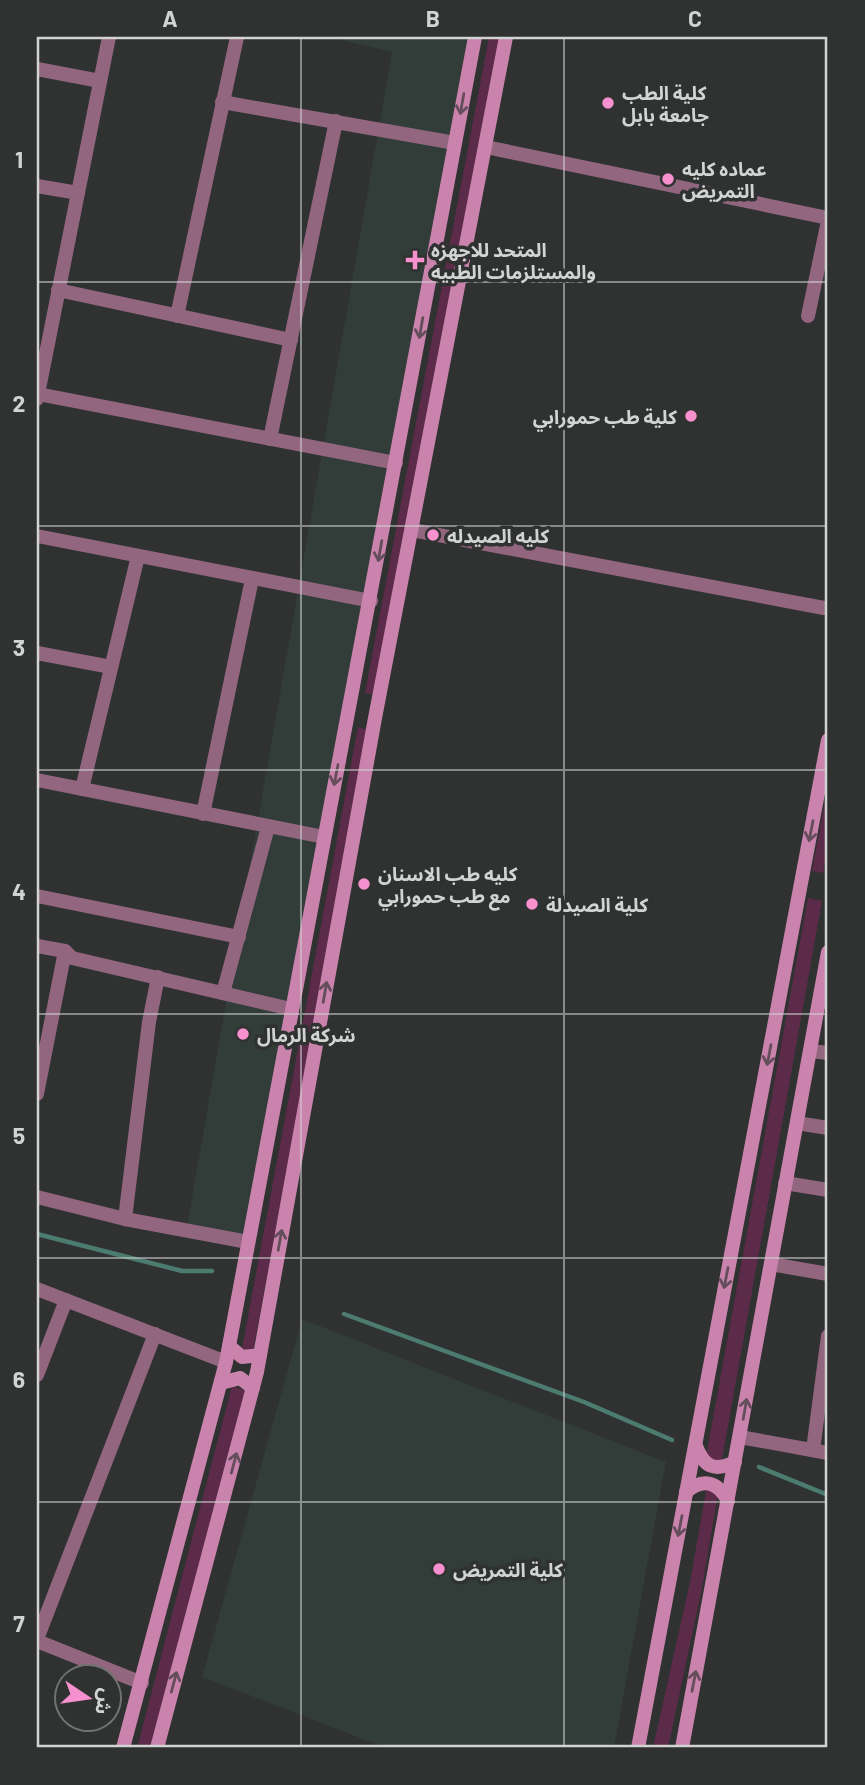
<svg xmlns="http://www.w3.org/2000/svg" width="865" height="1785" font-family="Barlow,'Noto Sans Arabic',sans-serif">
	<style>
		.built { fill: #323c38 }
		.green { fill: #5c2b49 }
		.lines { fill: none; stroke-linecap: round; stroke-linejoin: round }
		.stream { stroke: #4c7c6f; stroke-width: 4.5 }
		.street { stroke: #936680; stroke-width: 14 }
		.secondary { stroke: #ca83ad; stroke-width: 14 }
		.oneway { stroke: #654e5c }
		.grid { fill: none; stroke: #d2d4d3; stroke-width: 2; stroke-opacity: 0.55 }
		.poi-dot { fill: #f790ce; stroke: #2f3230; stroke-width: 2.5 }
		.labels { text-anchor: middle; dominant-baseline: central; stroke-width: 7; stroke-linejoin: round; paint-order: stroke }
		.poi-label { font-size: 19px; font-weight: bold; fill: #d2d4d3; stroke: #2f3230; text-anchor: start }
		.neatline { fill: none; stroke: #d2d4d3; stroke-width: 2.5 }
		.grid-label { font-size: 23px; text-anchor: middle; font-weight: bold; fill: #d2d4d3 }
	</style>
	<rect width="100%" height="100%" fill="#2f3230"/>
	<!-- built -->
	<g class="built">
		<polygon points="328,37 468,37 244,1234 187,1226 392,52"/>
		<polygon points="302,1319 666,1462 614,1748 386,1748 202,1677"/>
	</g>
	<!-- green -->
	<g class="green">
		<polygon points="489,37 502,37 375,695 365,693"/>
		<polygon points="358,727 369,730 252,1356 241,1354"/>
		<polygon points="828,785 828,847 823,873 812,871"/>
		<polygon points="808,898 822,901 721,1465 705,1462"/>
		<polygon points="232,1386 247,1391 150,1748 137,1748"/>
		<polygon points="707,1486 719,1488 702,1588 668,1748 653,1748 690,1582"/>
	</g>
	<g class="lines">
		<!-- stream -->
		<g class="stream">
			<polyline points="37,1234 182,1271 212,1271"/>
			<polyline points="344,1314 584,1402 672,1440"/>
			<polyline points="759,1467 828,1495"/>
		</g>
		<!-- street -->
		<g class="street">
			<polyline points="37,69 100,81"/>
			<polyline points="222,102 455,143"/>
			<polyline points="486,147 828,218"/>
			<polyline points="37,186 78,193"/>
			<polyline points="58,290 291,340"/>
			<polyline points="177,316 237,37"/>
			<polyline points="808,316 828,221"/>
			<polyline points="38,394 396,463"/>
			<polyline points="37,399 109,37"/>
			<polyline points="270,439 336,121"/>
			<polyline points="412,530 824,608"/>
			<polyline points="37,536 371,601"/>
			<polyline points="37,653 111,667"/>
			<polyline points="37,780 324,837"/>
			<polyline points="82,789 138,556"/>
			<polyline points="203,814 252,579"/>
			<polyline points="37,896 239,937"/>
			<polyline points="37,946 65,951 72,958 291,1009"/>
			<polyline points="223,993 268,827"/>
			<polyline points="811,1051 828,1053"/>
			<polyline points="37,1094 65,951"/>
			<polyline points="797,1123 828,1128"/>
			<polyline points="785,1183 828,1190"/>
			<polyline points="37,1197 125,1219 248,1242"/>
			<polyline points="125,1219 149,1022 158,977"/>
			<polyline points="771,1264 828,1274"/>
			<polyline points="37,1289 226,1362"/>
			<polyline points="37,1375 66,1300"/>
			<polyline points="740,1437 828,1453"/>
			<polyline points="813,1450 828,1336"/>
			<polyline points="37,1639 155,1334"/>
			<polyline points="37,1641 142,1683"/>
		</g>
		<!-- secondary -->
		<g class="secondary">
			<polyline points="229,1346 242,1357 260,1355"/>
			<polyline points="221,1383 240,1378 253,1388"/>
			<path d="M696,1446c8,21 18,26 39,16"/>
			<path d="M686,1492c17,-15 32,-10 42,9"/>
			<polyline points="123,1748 226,1362 475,37"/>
			<polyline points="157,1748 257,1372 375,718 506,37"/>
			<polyline points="638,1748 828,740"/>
			<polyline points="682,1748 828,952"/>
		</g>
	</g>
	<!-- one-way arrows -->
	<defs><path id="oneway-shaft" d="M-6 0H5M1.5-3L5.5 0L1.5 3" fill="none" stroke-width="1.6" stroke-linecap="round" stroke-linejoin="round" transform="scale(1.75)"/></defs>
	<g class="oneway">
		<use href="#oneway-shaft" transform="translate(462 104) rotate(100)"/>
		<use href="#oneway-shaft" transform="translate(421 328) rotate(100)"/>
		<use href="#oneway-shaft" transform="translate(380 551) rotate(100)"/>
		<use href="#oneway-shaft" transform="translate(336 775) rotate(101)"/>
		<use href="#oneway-shaft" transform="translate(811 831) rotate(101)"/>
		<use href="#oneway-shaft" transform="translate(325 992) rotate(-80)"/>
		<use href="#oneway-shaft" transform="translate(769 1055) rotate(101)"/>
		<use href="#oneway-shaft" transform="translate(280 1240) rotate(-80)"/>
		<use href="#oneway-shaft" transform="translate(726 1278) rotate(101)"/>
		<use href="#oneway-shaft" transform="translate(745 1409) rotate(-80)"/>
		<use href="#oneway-shaft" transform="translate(234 1463) rotate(-75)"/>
		<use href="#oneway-shaft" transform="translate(680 1526) rotate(101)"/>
		<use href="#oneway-shaft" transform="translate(694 1681) rotate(-79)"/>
		<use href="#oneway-shaft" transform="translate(174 1682) rotate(-75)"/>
	</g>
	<!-- grid -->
	<path class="grid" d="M301,37v1711M564,37v1711M37,282h791M37,526h791M37,770h791M37,1014h791M37,1258h791M37,1502h791"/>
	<!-- markers -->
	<g class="poi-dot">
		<circle cx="608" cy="103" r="7"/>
		<circle cx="668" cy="179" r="7"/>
		<path d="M411.5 249.5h7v7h7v7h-7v7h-7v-7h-7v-7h7z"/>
		<circle cx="691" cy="416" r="7"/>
		<circle cx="433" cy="535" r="7"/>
		<circle cx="364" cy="884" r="7"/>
		<circle cx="532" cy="904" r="7"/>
		<circle cx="243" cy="1034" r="7"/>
		<circle cx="439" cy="1569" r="7"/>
	</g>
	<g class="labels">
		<!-- poi labels -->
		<g class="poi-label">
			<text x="622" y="92">كلية الطب<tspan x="622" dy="22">جامعة بابل</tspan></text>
			<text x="682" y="168">عماده كليه<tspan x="682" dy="22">التمريض</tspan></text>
			<text x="431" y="249">المتحد للاجهزه<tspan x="431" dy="22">والمستلزمات الطبيه</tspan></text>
			<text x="677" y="416" text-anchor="end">كلية طب حمورابي</text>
			<text x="447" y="535">كليه الصيدله</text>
			<text x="378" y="873">كليه طب الاسنان<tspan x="378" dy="22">مع طب حمورابي</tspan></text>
			<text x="546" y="904">كلية الصيدلة</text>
			<text x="257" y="1034">شركة الرمال</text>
			<text x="453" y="1569">كلية التمريض</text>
		</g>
	</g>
	<!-- border -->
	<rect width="865" height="1785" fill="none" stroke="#2f3230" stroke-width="77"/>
	<!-- north arrow -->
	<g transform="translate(88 1698) rotate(103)"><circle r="33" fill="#2f3230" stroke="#707371" stroke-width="2"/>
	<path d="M0-5L12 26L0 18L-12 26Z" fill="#f790ce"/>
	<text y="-10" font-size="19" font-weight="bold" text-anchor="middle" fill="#d2d4d3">ش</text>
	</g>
	<rect x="38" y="38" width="788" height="1708" class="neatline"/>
	<g class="grid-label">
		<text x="170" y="27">A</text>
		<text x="433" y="27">B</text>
		<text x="695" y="27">C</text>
		<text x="19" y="168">1</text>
		<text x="19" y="412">2</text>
		<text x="19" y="656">3</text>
		<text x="19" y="900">4</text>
		<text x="19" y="1144">5</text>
		<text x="19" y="1388">6</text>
		<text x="19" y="1632">7</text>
	</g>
</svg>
